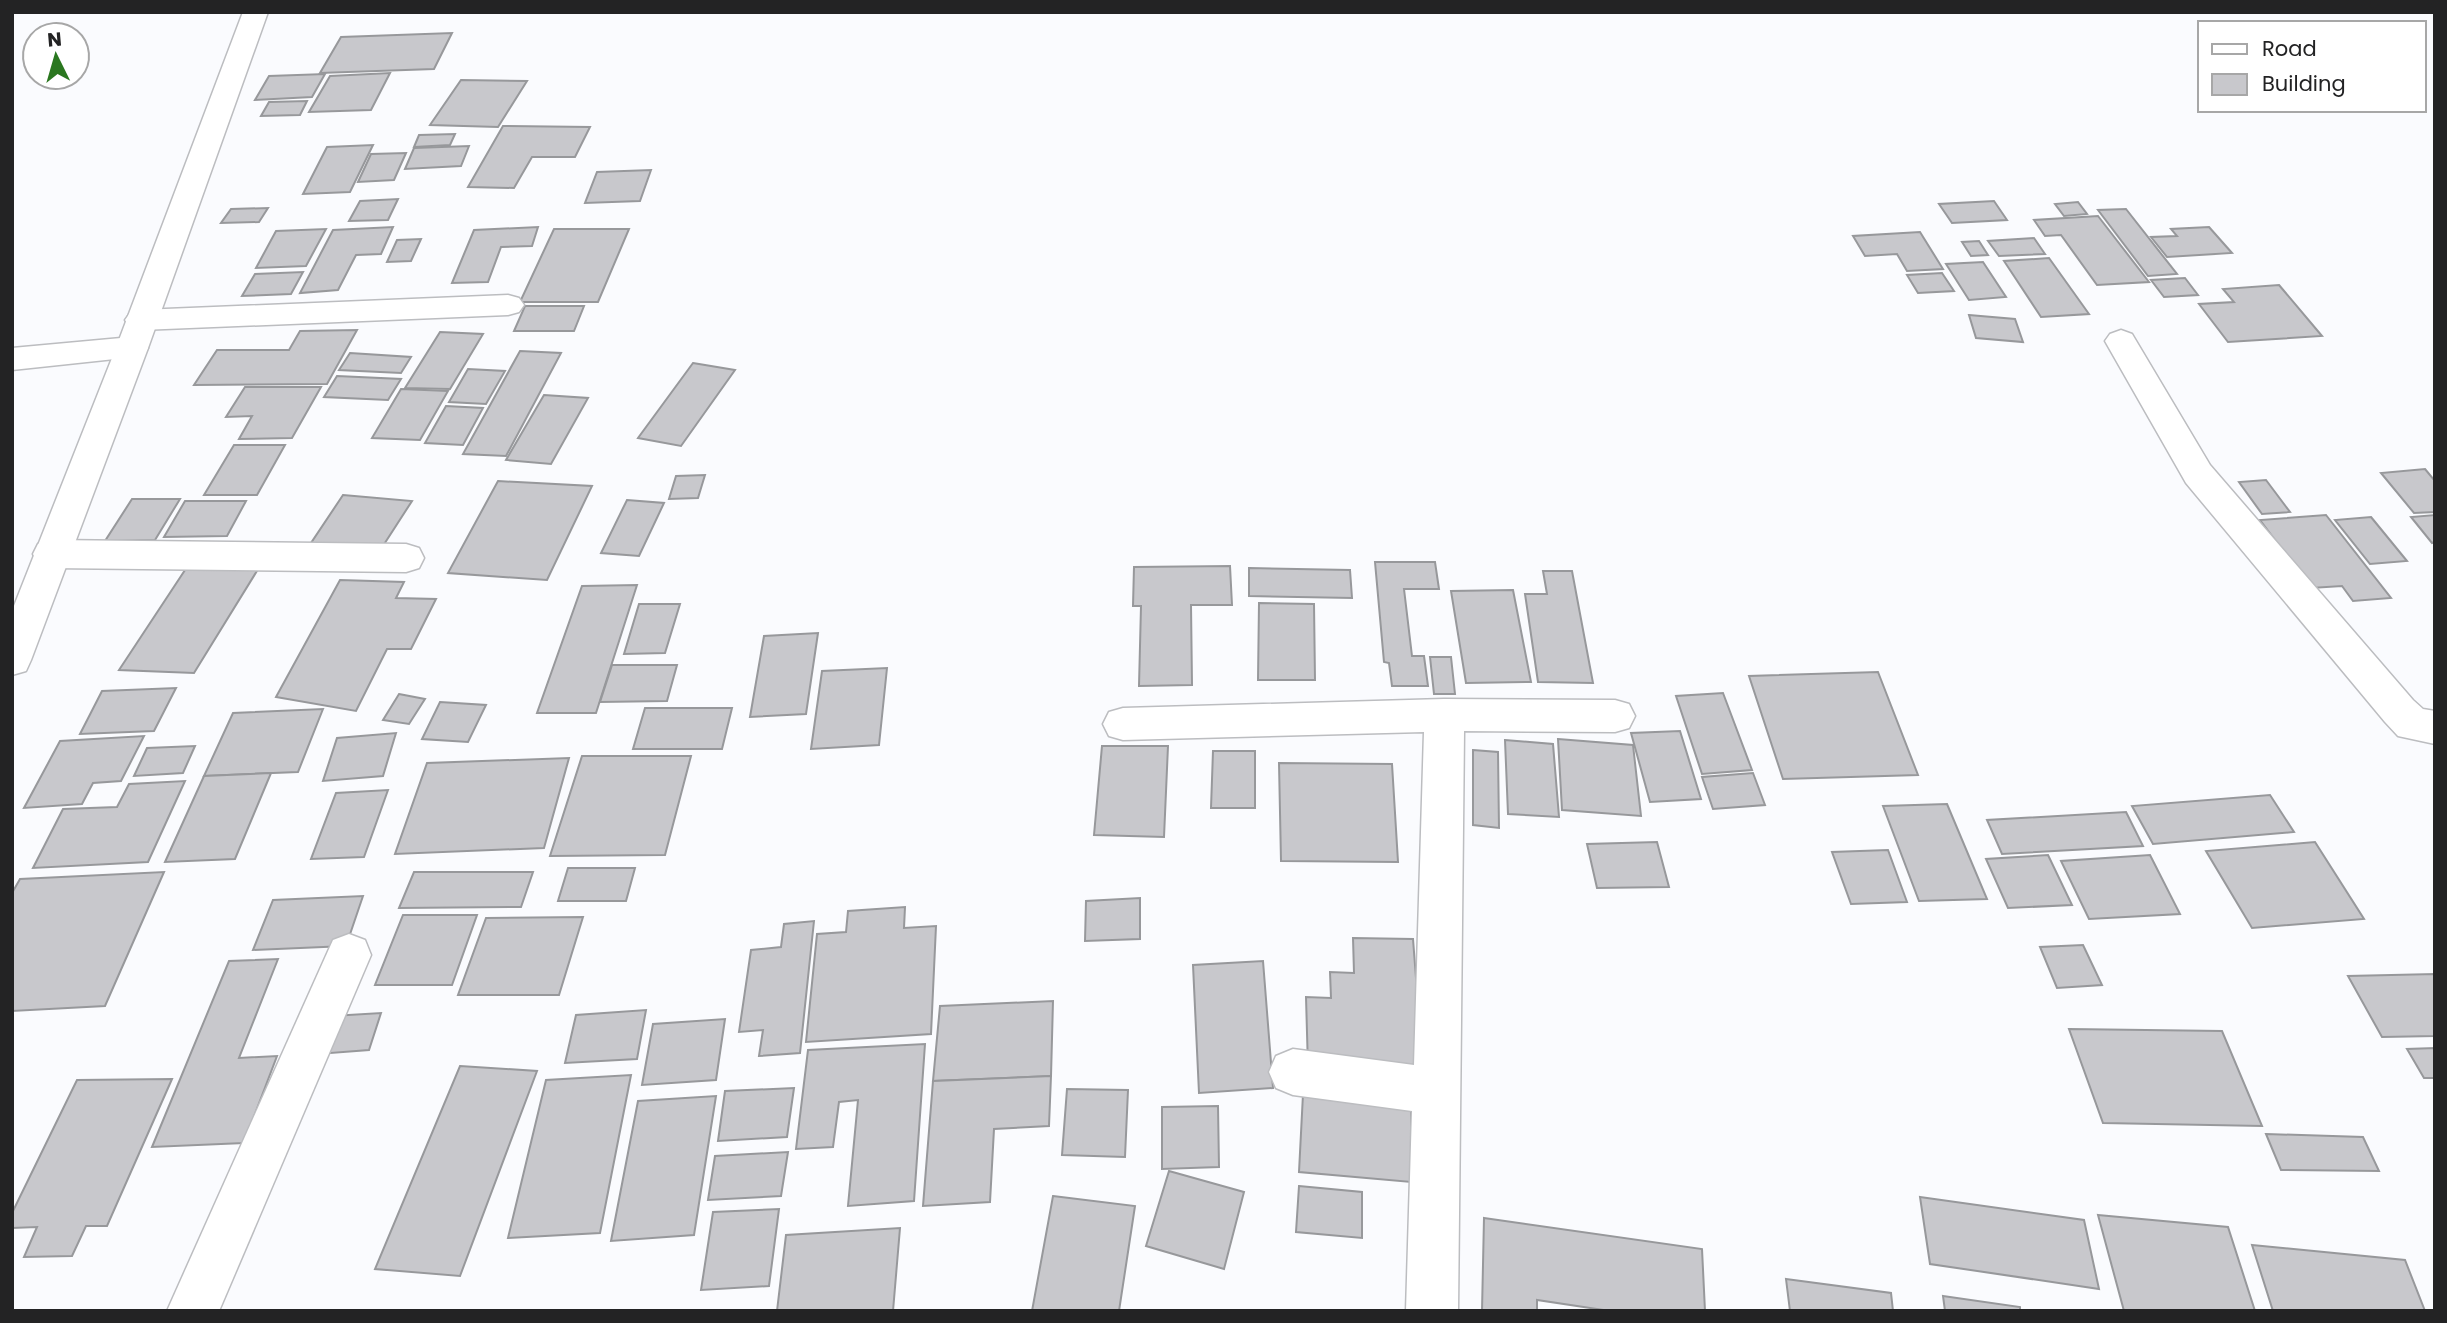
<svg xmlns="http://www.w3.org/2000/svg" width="2447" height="1323" font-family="Poppins,sans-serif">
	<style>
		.building { fill: #c8c8cc; stroke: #97989b; stroke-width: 2 }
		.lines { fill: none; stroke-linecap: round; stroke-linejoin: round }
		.minor-casing { stroke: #bcbdc0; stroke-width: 3 }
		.secondary-casing { stroke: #bcbdc0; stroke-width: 3 }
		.minor { fill: #fff; fill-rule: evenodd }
		.secondary { fill: #fff; fill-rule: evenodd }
	</style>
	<rect width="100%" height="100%" fill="#fafbfe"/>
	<!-- building -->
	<g class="building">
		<polygon points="452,33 434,69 320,73 341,37"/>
		<polygon points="390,73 371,110 309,112 330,76"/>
		<polygon points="325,74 312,97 255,100 269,76"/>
		<polygon points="461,80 527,81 498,127 430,125"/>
		<polygon points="307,101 300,115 261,116 269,102"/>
		<polygon points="503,126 590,127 575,157 532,157 514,188 468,187"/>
		<polygon points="455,134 450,145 414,147 419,135"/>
		<polygon points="373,145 350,192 303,194 327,147"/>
		<polygon points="469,146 461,166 405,169 414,148"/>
		<polygon points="406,153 394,180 358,182 371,154"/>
		<polygon points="651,170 640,201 585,203 597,172"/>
		<polygon points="398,199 388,220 349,221 360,201"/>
		<polygon points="1994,201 2007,220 1952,223 1939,204"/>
		<polygon points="2078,202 2087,214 2064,216 2055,204"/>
		<polygon points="268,208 259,222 221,223 231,209"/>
		<polygon points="2126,209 2177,274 2148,276 2098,210"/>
		<polygon points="2098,216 2149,282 2097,285 2061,235 2045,236 2034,220"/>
		<polygon points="393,227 381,254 356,255 338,290 300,293 333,230"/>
		<polygon points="538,227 532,246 501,247 488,282 452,283 474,230"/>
		<polygon points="2209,227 2232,253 2167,257 2151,237 2177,236 2171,229"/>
		<polygon points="326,229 306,266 256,268 276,231"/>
		<polygon points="554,229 629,229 598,302 520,302"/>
		<polygon points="1920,232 1943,269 1907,271 1897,254 1865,256 1853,236"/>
		<polygon points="2034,238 2045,254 1999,256 1988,241"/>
		<polygon points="421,239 411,261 387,262 397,240"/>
		<polygon points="1979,241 1988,255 1971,256 1962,242"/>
		<polygon points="2049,258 2089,314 2041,317 2004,261"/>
		<polygon points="1983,262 2006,297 1969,300 1946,264"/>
		<polygon points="303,272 291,294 242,296 255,274"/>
		<polygon points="1942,273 1954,291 1918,293 1907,275"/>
		<polygon points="2185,278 2198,295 2164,297 2151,280"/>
		<polygon points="2279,285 2322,336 2228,342 2199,304 2234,302 2223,289"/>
		<polygon points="525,306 584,306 574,331 514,331"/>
		<polygon points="1969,315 2015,319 2023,342 1976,338"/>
		<polygon points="357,330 327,384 194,385 217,350 289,350 300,331"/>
		<polygon points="440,332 483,334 450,389 405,388"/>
		<polygon points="520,351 561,353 506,456 463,454"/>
		<polygon points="350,353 411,357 401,373 339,370"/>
		<polygon points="693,363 735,370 681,446 638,438"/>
		<polygon points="468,369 505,371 486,404 449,402"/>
		<polygon points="337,376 401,379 388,400 324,397"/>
		<polygon points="245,387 321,387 292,438 239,439 252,416 226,417"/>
		<polygon points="401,389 448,391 420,440 372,438"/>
		<polygon points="544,395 588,398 551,464 506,460"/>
		<polygon points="446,406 483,408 463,445 425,443"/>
		<polygon points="234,445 285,445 257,495 204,495"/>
		<polygon points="2425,469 2435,481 2435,512 2414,513 2381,473"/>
		<polygon points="705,475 698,498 669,499 676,476"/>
		<polygon points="2266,480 2290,512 2262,514 2239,482"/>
		<polygon points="498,481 592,486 547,580 448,573"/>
		<polygon points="343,495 412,501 381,549 311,543"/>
		<polygon points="132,499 180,499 155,540 105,541"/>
		<polygon points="627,500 664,503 639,556 601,553"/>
		<polygon points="185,501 246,501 227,536 164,537"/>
		<polygon points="2326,515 2391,598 2353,601 2342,586 2311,588 2260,520"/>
		<polygon points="2435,515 2435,542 2432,543 2411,517"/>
		<polygon points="2371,517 2407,561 2370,564 2335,520"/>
		<polygon points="1375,562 1435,562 1439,589 1404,589 1412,656 1424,656 1428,686 1392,686 1389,663 1384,662"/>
		<polygon points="189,564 260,566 194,673 119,670"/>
		<polygon points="1230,566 1232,605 1191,605 1192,685 1139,686 1141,606 1133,606 1134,567"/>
		<polygon points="1249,568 1350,570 1352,598 1249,596"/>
		<polygon points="1543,571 1572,571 1593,683 1538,682 1525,594 1547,594"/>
		<polygon points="340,580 404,582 396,598 436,599 411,649 387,649 356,711 276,697"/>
		<polygon points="637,585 596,713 537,713 582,586"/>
		<polygon points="1513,590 1531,682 1466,683 1451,591"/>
		<polygon points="1259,603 1314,604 1315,680 1258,680"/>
		<polygon points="639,604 680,604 665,653 624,654"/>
		<polygon points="818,633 806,714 750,717 764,636"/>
		<polygon points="1430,657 1451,657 1455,694 1434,694"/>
		<polygon points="612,665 677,665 667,701 600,702"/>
		<polygon points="887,668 879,745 811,749 822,671"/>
		<polygon points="1878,672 1918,775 1783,779 1749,676"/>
		<polygon points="176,688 154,731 80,734 102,691"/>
		<polygon points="1723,693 1752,770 1702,774 1676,696"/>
		<polygon points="399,694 425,699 409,724 383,720"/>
		<polygon points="440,702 486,705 468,742 422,739"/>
		<polygon points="645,708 732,708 722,749 633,749"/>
		<polygon points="323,709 298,772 204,776 233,713"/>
		<polygon points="1680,731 1701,799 1650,802 1631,733"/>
		<polygon points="396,733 383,776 323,781 337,738"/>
		<polygon points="144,736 121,781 93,783 82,804 24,808 60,741"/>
		<polygon points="1558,739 1633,745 1641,816 1562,810"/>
		<polygon points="1505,740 1553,744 1559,817 1508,814"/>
		<polygon points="195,746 183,773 134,776 147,748"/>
		<polygon points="1102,746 1168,746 1164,837 1094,835"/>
		<polygon points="1473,750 1498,752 1499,828 1473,825"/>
		<polygon points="1213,751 1255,751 1255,808 1211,808"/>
		<polygon points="582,756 691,756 665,855 550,856"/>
		<polygon points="569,758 544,848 395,854 427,763"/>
		<polygon points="1279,763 1392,764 1398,862 1281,861"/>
		<polygon points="271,773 235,859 165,862 204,776"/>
		<polygon points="1753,773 1765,805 1713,809 1702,777"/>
		<polygon points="185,781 148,862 33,868 63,809 117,807 129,784"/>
		<polygon points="388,790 364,857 311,859 336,793"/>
		<polygon points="2270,795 2294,832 2153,844 2132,806"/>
		<polygon points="1947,804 1987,899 1919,901 1883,806"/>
		<polygon points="2126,812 2143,846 2002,854 1987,820"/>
		<polygon points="1657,842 1669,887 1597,888 1587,844"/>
		<polygon points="2315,842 2364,919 2252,928 2206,851"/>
		<polygon points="1888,850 1907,902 1851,904 1832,852"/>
		<polygon points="2048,855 2072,905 2008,908 1986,859"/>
		<polygon points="2150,855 2180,914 2089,919 2061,861"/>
		<polygon points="568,868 635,868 626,901 558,901"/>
		<polygon points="164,872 105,1006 12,1011 12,893 20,879"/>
		<polygon points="414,872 533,872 521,907 399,908"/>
		<polygon points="363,896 346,946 253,950 273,900"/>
		<polygon points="1140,898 1140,939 1085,941 1086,901"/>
		<polygon points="905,907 904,928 936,926 931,1034 806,1042 817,934 846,932 848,911"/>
		<polygon points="403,915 477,915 452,985 375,985"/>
		<polygon points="583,917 559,995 458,995 486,918"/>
		<polygon points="814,921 800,1053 759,1056 763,1030 739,1032 751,950 781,947 784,924"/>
		<polygon points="1353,938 1413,939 1423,1069 1308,1068 1306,997 1331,998 1330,972 1354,973"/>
		<polygon points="2083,945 2102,985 2057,988 2040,947"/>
		<polygon points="278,959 239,1058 277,1056 244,1143 152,1147 229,961"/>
		<polygon points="1263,961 1273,1088 1199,1093 1193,965"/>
		<polygon points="2435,974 2435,1036 2382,1037 2348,976"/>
		<polygon points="1053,1001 1051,1076 933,1081 940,1006"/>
		<polygon points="646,1010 637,1059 565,1063 576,1015"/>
		<polygon points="381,1013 369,1050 318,1054 332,1016"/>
		<polygon points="725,1019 716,1080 642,1085 653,1024"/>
		<polygon points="2069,1029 2222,1031 2262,1126 2103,1123"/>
		<polygon points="925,1044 914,1201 848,1206 858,1100 839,1102 833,1147 796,1149 808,1050"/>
		<polygon points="2435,1048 2435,1078 2424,1078 2407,1049"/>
		<polygon points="460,1066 537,1071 460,1276 375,1269"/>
		<polygon points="631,1075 600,1233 508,1238 546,1080"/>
		<polygon points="1051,1076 1049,1126 994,1129 990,1202 923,1206 933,1081"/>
		<polygon points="172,1079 107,1226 86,1226 72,1256 24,1257 37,1227 12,1228 12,1213 77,1080"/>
		<polygon points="794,1088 787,1137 718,1141 725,1091"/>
		<polygon points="1067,1089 1128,1090 1125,1157 1062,1155"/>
		<polygon points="1303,1094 1411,1103 1411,1182 1299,1172"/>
		<polygon points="716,1096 694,1235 611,1241 638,1101"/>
		<polygon points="1218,1106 1219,1167 1162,1169 1162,1107"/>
		<polygon points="2266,1134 2363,1137 2379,1171 2281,1170"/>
		<polygon points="788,1152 781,1196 708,1200 715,1156"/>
		<polygon points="1169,1171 1244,1192 1224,1269 1146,1246"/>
		<polygon points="1299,1186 1362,1192 1362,1238 1296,1232"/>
		<polygon points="1053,1196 1135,1206 1119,1311 1032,1311"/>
		<polygon points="1920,1197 2084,1220 2099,1289 1930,1264"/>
		<polygon points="779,1209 769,1286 701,1290 713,1212"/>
		<polygon points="2098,1215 2228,1227 2255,1311 2124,1311"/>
		<polygon points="1484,1218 1702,1249 1705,1311 1610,1311 1537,1300 1537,1311 1482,1311"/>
		<polygon points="900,1228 893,1311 777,1311 786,1235"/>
		<polygon points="2252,1245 2405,1260 2425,1311 2273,1311"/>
		<polygon points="1786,1279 1891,1293 1893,1311 1790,1311"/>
		<polygon points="1943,1296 2020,1307 2020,1311 1945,1311"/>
	</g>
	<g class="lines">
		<!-- minor casing -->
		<g class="minor-casing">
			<g id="minor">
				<polygon points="508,295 519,298 524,305 519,312 508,315 141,330 130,327 125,320 130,313 141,310"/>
				<polygon points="2121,330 2132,334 2210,465 2413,700 2423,709 2435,711 2435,744 2398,736 2385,722 2186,483 2105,341 2110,334"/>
				<polygon points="132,337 143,340 148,348 143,356 12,370 12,348"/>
				<polygon points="51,540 406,544 419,548 424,558 419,568 406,572 51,568 38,564 33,554 38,544"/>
				<polygon points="1444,699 1615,700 1629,704 1635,716 1629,728 1615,732 1464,731 1458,1311 1406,1311 1412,1111 1293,1095 1276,1088 1269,1072 1276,1056 1293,1049 1414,1065 1424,732 1123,740 1109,736 1103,724 1109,712 1123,708"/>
				<polygon points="349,934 365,940 371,955 219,1311 167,1311 333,940"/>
			</g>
		</g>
		<!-- secondary casing -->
		<g class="secondary-casing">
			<polygon id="secondary" points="243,12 268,12 148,348 31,660 26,671 12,675 12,611 116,348"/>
		</g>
		<!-- minor -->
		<use href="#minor" class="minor"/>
		<!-- secondary -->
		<use href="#secondary" class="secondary"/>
	</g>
	<!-- border -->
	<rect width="2447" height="1323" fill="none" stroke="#232324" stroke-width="28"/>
	<!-- legend -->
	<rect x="2198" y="21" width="228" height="91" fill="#ffffff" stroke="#a7a7a7" stroke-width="2"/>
	<rect x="2212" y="44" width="35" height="10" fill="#ffffff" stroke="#a7a7a7" stroke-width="2"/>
	<text x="2262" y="56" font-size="21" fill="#232324">Road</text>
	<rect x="2212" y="74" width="35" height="21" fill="#c8c8cc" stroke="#a7a7a7" stroke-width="2"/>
	<text x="2262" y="91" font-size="21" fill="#232324">Building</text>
	<!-- north arrow -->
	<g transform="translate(56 56) rotate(355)"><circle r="33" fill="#ffffff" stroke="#a7a7a7" stroke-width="2"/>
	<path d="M0-5L12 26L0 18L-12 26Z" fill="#2a771f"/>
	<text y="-10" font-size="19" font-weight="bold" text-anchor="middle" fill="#232324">N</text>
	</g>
</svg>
